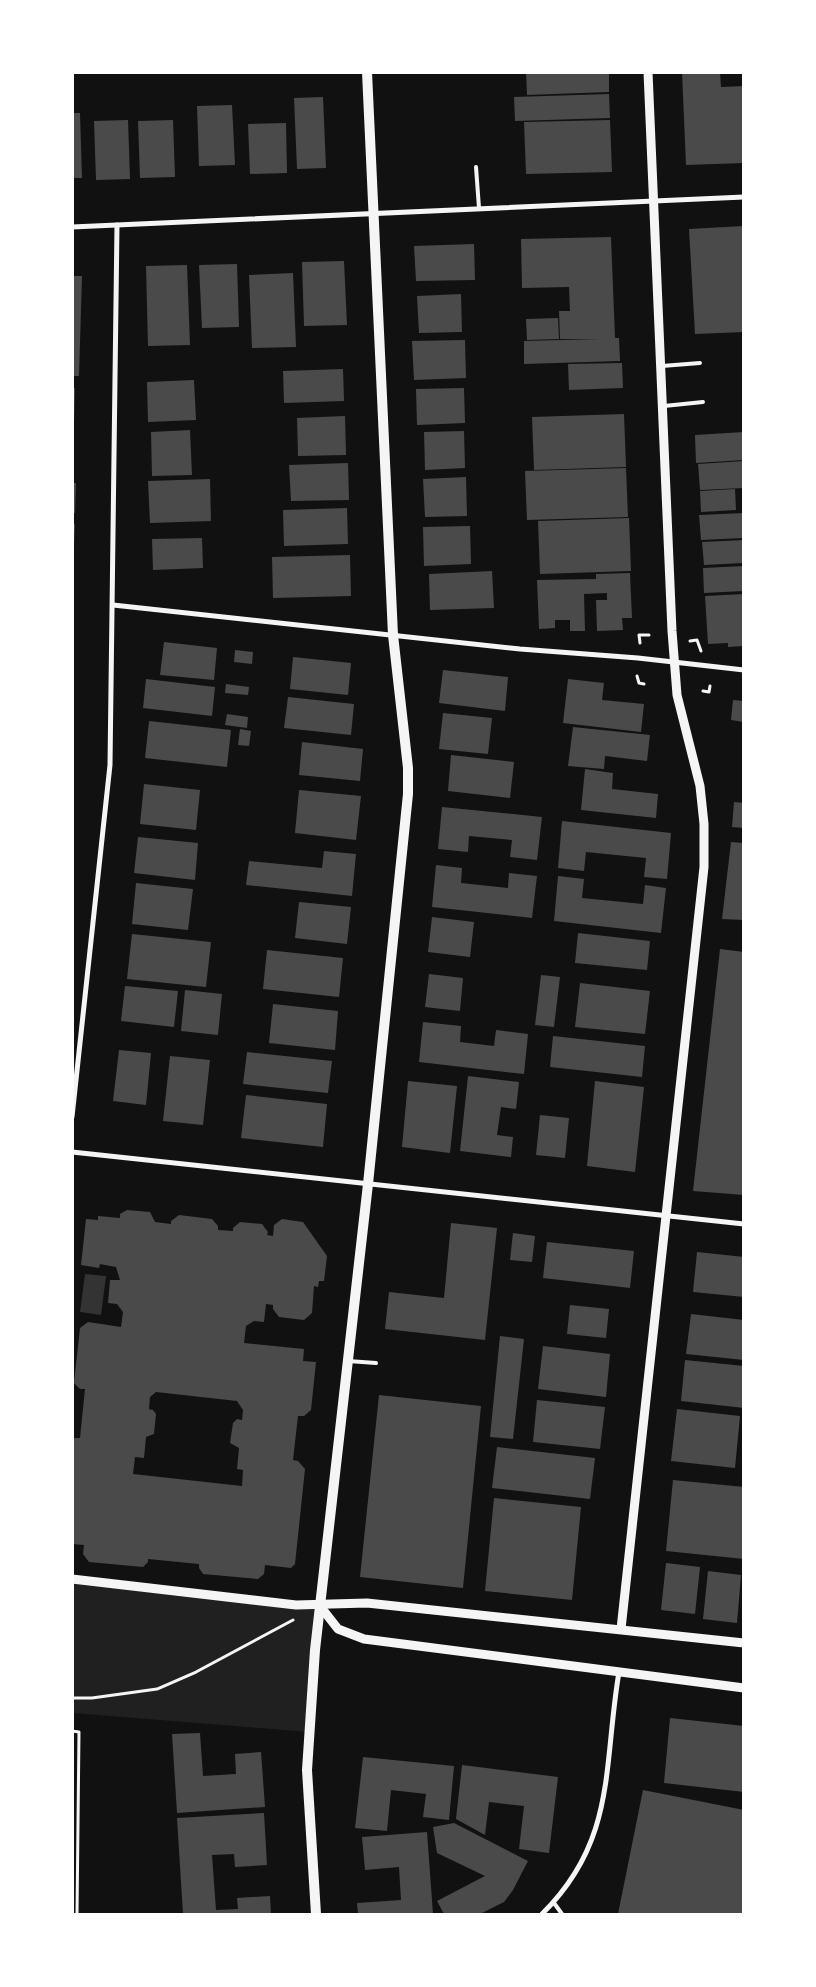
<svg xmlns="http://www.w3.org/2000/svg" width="816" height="1987" font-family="'Varela Round',sans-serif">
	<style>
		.green { fill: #202020 }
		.water { fill: #333 }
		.building { fill: #4a4a4a; fill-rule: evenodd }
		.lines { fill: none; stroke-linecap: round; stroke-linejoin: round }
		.path { stroke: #f5f5f5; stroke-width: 3 }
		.service { stroke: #f5f5f5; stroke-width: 4 }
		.minor { stroke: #f5f5f5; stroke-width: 5 }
		.tertiary { stroke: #f5f5f5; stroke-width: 9 }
		.secondary { stroke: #f5f5f5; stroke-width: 10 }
	</style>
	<rect width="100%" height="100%" fill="#111"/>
	<!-- green -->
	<polygon class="green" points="72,1579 320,1606 309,1732 73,1713"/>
	<!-- water -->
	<polygon class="water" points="85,1274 106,1276 101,1315 80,1312"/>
	<!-- building -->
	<g class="building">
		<polygon points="526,72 609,72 609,92 527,95"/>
		<polygon points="682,72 720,72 721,87 744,86 744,163 686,165"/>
		<polygon points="609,94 610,118 515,121 514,97"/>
		<polygon points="323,97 326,168 297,169 294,98"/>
		<polygon points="232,105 235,165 199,166 197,106"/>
		<polygon points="72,113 80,113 82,178 72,178"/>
		<polygon points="128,120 130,179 96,180 94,121"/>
		<polygon points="173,120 175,177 140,178 138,121"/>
		<polygon points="610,120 612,172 526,174 524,122"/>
		<polygon points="286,123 287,173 250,174 248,124"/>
		<polygon points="744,226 744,332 695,334 689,229"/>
		<polygon points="611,237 615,338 619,338 620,361 524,364 524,341 599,339 560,339 559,311 570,311 569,287 522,288 521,239"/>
		<polygon points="474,244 475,280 416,281 414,246"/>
		<polygon points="344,261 347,325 304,326 302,262"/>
		<polygon points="237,264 239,327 202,328 199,265"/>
		<polygon points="187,265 190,345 148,346 146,266"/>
		<polygon points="293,273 296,347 252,348 249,275"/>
		<polygon points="72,276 82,276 79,376 72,376"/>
		<polygon points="461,294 462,332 419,333 417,296"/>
		<polygon points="558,318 559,339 527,340 526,319"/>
		<polygon points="465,340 466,378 414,380 412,341"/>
		<polygon points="622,363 623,388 569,390 568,364"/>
		<polygon points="343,369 344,401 284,403 283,371"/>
		<polygon points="194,380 196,420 148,422 147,382"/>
		<polygon points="72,388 75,388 74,424 72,424"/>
		<polygon points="464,388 465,423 417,425 416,389"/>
		<polygon points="624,414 626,467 534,470 532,417"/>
		<polygon points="345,416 346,455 298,456 297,418"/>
		<polygon points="190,430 192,475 152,476 151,432"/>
		<polygon points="464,431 465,468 425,470 424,432"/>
		<polygon points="744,432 744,460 696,463 695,435"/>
		<polygon points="744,461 744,488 700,490 698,464"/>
		<polygon points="348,463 349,500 291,501 289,465"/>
		<polygon points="626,468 628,517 527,520 525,471"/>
		<polygon points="466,477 467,516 425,517 423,479"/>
		<polygon points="210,479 211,521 150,523 148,481"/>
		<polygon points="72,483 76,483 75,513 72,513"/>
		<polygon points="735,489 736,510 701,512 700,491"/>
		<polygon points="347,508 348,544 284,546 283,510"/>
		<polygon points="744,513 744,538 701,540 699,515"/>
		<polygon points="629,518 631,571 540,574 538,521"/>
		<polygon points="72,524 75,524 74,545 72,545"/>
		<polygon points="470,526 471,564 424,566 423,527"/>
		<polygon points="202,538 203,568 153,570 152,539"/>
		<polygon points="744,540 744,563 704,565 702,542"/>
		<polygon points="350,555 351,596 273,598 272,557"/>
		<polygon points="744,566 744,591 704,593 703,568"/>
		<polygon points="492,571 494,608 430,610 429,574"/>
		<polygon points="630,573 632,618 622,618 623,630 597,631 596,600 607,600 607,593 584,594 585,631 570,631 570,620 555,620 555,628 539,629 537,580 596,579 596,574"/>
		<polygon points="744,594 744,646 728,647 728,643 708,644 705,596"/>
		<polygon points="164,642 217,648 214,680 160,675"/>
		<polygon points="235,650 253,652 252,664 234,662"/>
		<polygon points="293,657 351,663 348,695 290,689"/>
		<polygon points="443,670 508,677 505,711 439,703"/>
		<polygon points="146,679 215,687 212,716 143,708"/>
		<polygon points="568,679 604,683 602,700 644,704 641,732 563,723"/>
		<polygon points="226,684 249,687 248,695 225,693"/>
		<polygon points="288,697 354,704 351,735 284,728"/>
		<polygon points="733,700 744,701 744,722 731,720"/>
		<polygon points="443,713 492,718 488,754 439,749"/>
		<polygon points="227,714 248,717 247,728 225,725"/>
		<polygon points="149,721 231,730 227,767 145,758"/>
		<polygon points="573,727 650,735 647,761 605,756 604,769 568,766"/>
		<polygon points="240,729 251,731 249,746 238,745"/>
		<polygon points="302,742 363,749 360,781 299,775"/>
		<polygon points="451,755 514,762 510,798 448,791"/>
		<polygon points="585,769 613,773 612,789 658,794 656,818 581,810"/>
		<polygon points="144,784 200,790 196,830 140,824"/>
		<polygon points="299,790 361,796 356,840 295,833"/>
		<polygon points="734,802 744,803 744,828 732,827"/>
		<polygon points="442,807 542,817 537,860 510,857 512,840 469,836 468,852 438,849"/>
		<polygon points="562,821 671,833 667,879 644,877 646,858 586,852 584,871 558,868"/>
		<polygon points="138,837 198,843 195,880 134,873"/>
		<polygon points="731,842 744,843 744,920 722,919"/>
		<polygon points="324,851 356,854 352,896 246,885 249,861 322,868"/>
		<polygon points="436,865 462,868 461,883 508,888 509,873 537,876 532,918 432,907"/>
		<polygon points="558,876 584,879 582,898 643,904 645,885 666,888 661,933 554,921"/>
		<polygon points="136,883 193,889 188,930 132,924"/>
		<polygon points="299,902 351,907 347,944 295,938"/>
		<polygon points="432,917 474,922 470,957 428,952"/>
		<polygon points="578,933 650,941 647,970 575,963"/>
		<polygon points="132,934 211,942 206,987 127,979"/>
		<polygon points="720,949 744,952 744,1195 693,1191"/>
		<polygon points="267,950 343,958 339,997 263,989"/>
		<polygon points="429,974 463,978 460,1011 425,1007"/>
		<polygon points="541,975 560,977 554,1027 535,1025"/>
		<polygon points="580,983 650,991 645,1034 575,1027"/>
		<polygon points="125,986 178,991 174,1027 121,1021"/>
		<polygon points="185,990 222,994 218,1035 181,1031"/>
		<polygon points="273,1004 338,1011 335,1050 269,1043"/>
		<polygon points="423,1022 461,1026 460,1042 494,1046 496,1030 528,1034 524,1074 419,1062"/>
		<polygon points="553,1036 645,1046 642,1077 550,1067"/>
		<polygon points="119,1050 151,1053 146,1105 113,1101"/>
		<polygon points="247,1052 332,1061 328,1093 243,1084"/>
		<polygon points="170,1056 210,1060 203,1125 163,1121"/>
		<polygon points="468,1076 519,1082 516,1109 501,1107 497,1135 513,1137 511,1157 460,1151"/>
		<polygon points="408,1081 457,1086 450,1153 402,1147"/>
		<polygon points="595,1081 644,1087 635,1172 587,1166"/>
		<polygon points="246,1095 327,1104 323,1147 241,1138"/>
		<polygon points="540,1115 569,1118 565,1158 536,1155"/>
		<path d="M127,1210l23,2 5,10 16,2v-3l8,-6 33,4 6,7v4l15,1v-3l7,-6 22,2 6,8 -1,3 6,1 1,-11 8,-6 21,3 24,34 -3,25h-5l-1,6 -4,-1 -2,27 -8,7 -25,-3 -6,-8v-4l-7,-1 -2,18 -10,-1 -8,5 -2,17 60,6 -1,12 13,1 -5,48 -7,6h-6l-5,44 5,1 7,8 -10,95 -4,4 -26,-3 -1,9 -6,5 -55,-5 -4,-6v-4l-51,-5v3l-5,5 -54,-5 -6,-8 1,-9 -12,-1v-106h8l5,-49h-5l-6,-6 6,-55 8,-6 33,5 2,-15 -6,-8 -9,-1 2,-23h10l-4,-13 -16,-3 -1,4 -18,-3 5,-46 12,1v-4l22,2v-4zM156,1392l81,9 6,9 -1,10 -5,-1 -4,4 -3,20 9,5 -2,21 6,1 -1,16 -109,-12 2,-17 9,1 2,-21 8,-3 2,-20 -3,-4 -4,-1 1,-12z"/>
		<polygon points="451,1223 497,1228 485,1340 385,1329 389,1292 444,1298"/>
		<polygon points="513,1233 535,1236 532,1262 510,1260"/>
		<polygon points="547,1242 634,1251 630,1288 543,1278"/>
		<polygon points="697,1252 744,1257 744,1297 693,1292"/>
		<polygon points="570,1305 609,1309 606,1338 567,1334"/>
		<polygon points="691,1314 744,1320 744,1360 686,1354"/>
		<polygon points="500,1336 524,1339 513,1439 490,1437"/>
		<polygon points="543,1346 610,1354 606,1397 538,1389"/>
		<polygon points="685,1360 744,1366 744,1408 681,1401"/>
		<polygon points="379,1395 481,1406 463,1588 360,1577"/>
		<polygon points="537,1400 605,1407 600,1449 533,1442"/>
		<polygon points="677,1409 740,1416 735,1468 671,1461"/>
		<polygon points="497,1447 595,1458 590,1499 492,1488"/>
		<polygon points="673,1480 744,1487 744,1559 666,1551"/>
		<polygon points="494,1498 581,1507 572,1600 485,1591"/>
		<polygon points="666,1563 700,1567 695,1614 661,1610"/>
		<polygon points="708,1571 741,1575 737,1623 703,1619"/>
		<polygon points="670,1718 744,1726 744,1792 664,1783"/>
		<polygon points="200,1733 203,1776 236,1774 235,1754 261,1752 265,1807 177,1813 172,1734"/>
		<polygon points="363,1757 454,1766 449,1820 423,1817 426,1794 391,1790 387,1831 355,1828"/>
		<polygon points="462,1765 558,1777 549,1853 519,1849 524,1806 489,1802 485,1835 456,1819"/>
		<polygon points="643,1790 744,1810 744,1914 618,1914"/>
		<polygon points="264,1813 267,1865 235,1867 234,1854 212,1855 216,1910 238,1909 237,1898 270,1896 271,1914 183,1914 177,1818"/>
		<polygon points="454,1823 528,1861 513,1890 504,1902 480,1914 444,1914 437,1901 485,1876 437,1853 433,1827"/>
		<polygon points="427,1832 433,1914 358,1914 357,1903 401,1900 399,1867 365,1870 362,1837"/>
	</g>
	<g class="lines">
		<!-- path -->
		<g class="path">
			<polyline points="690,641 697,640 701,651"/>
			<polyline points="640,643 639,635 649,635"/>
			<polyline points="637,676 639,683 644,684"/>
			<polyline points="703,691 709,692 710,686"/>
			<polyline points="72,1698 92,1698 157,1689 196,1672 293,1620"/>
			<polyline points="72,1731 79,1732 77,1914"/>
		</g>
		<!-- service -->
		<g class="service">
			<polyline points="476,167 479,208"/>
			<polyline points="662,366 700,363"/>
			<polyline points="664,406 703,402"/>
			<polyline points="348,1361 376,1363"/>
			<polyline points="554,1903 562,1914"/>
		</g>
		<!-- minor -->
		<g class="minor">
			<polyline points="72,227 744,197"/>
			<polyline points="113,605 520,649 638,658 744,670"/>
			<polyline points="72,1117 110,765 117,225"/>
			<polyline points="72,1152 744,1224"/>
			<path d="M542,1914c75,-74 61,-148 77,-242"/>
		</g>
		<!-- tertiary -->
		<g class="tertiary">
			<polyline points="72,1579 296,1605 367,1603 744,1643"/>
			<polyline points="320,1606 338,1629 364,1639 744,1688"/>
			<polyline points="621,1629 704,867 704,824 700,786 677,695 672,631 648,72"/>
		</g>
		<!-- secondary -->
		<polyline class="secondary" points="316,1914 307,1770 315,1650 368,1184 408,794 408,768 393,635 367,72"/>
	</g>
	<!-- border -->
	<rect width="816" height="1987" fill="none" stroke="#ffffff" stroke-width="148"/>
</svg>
